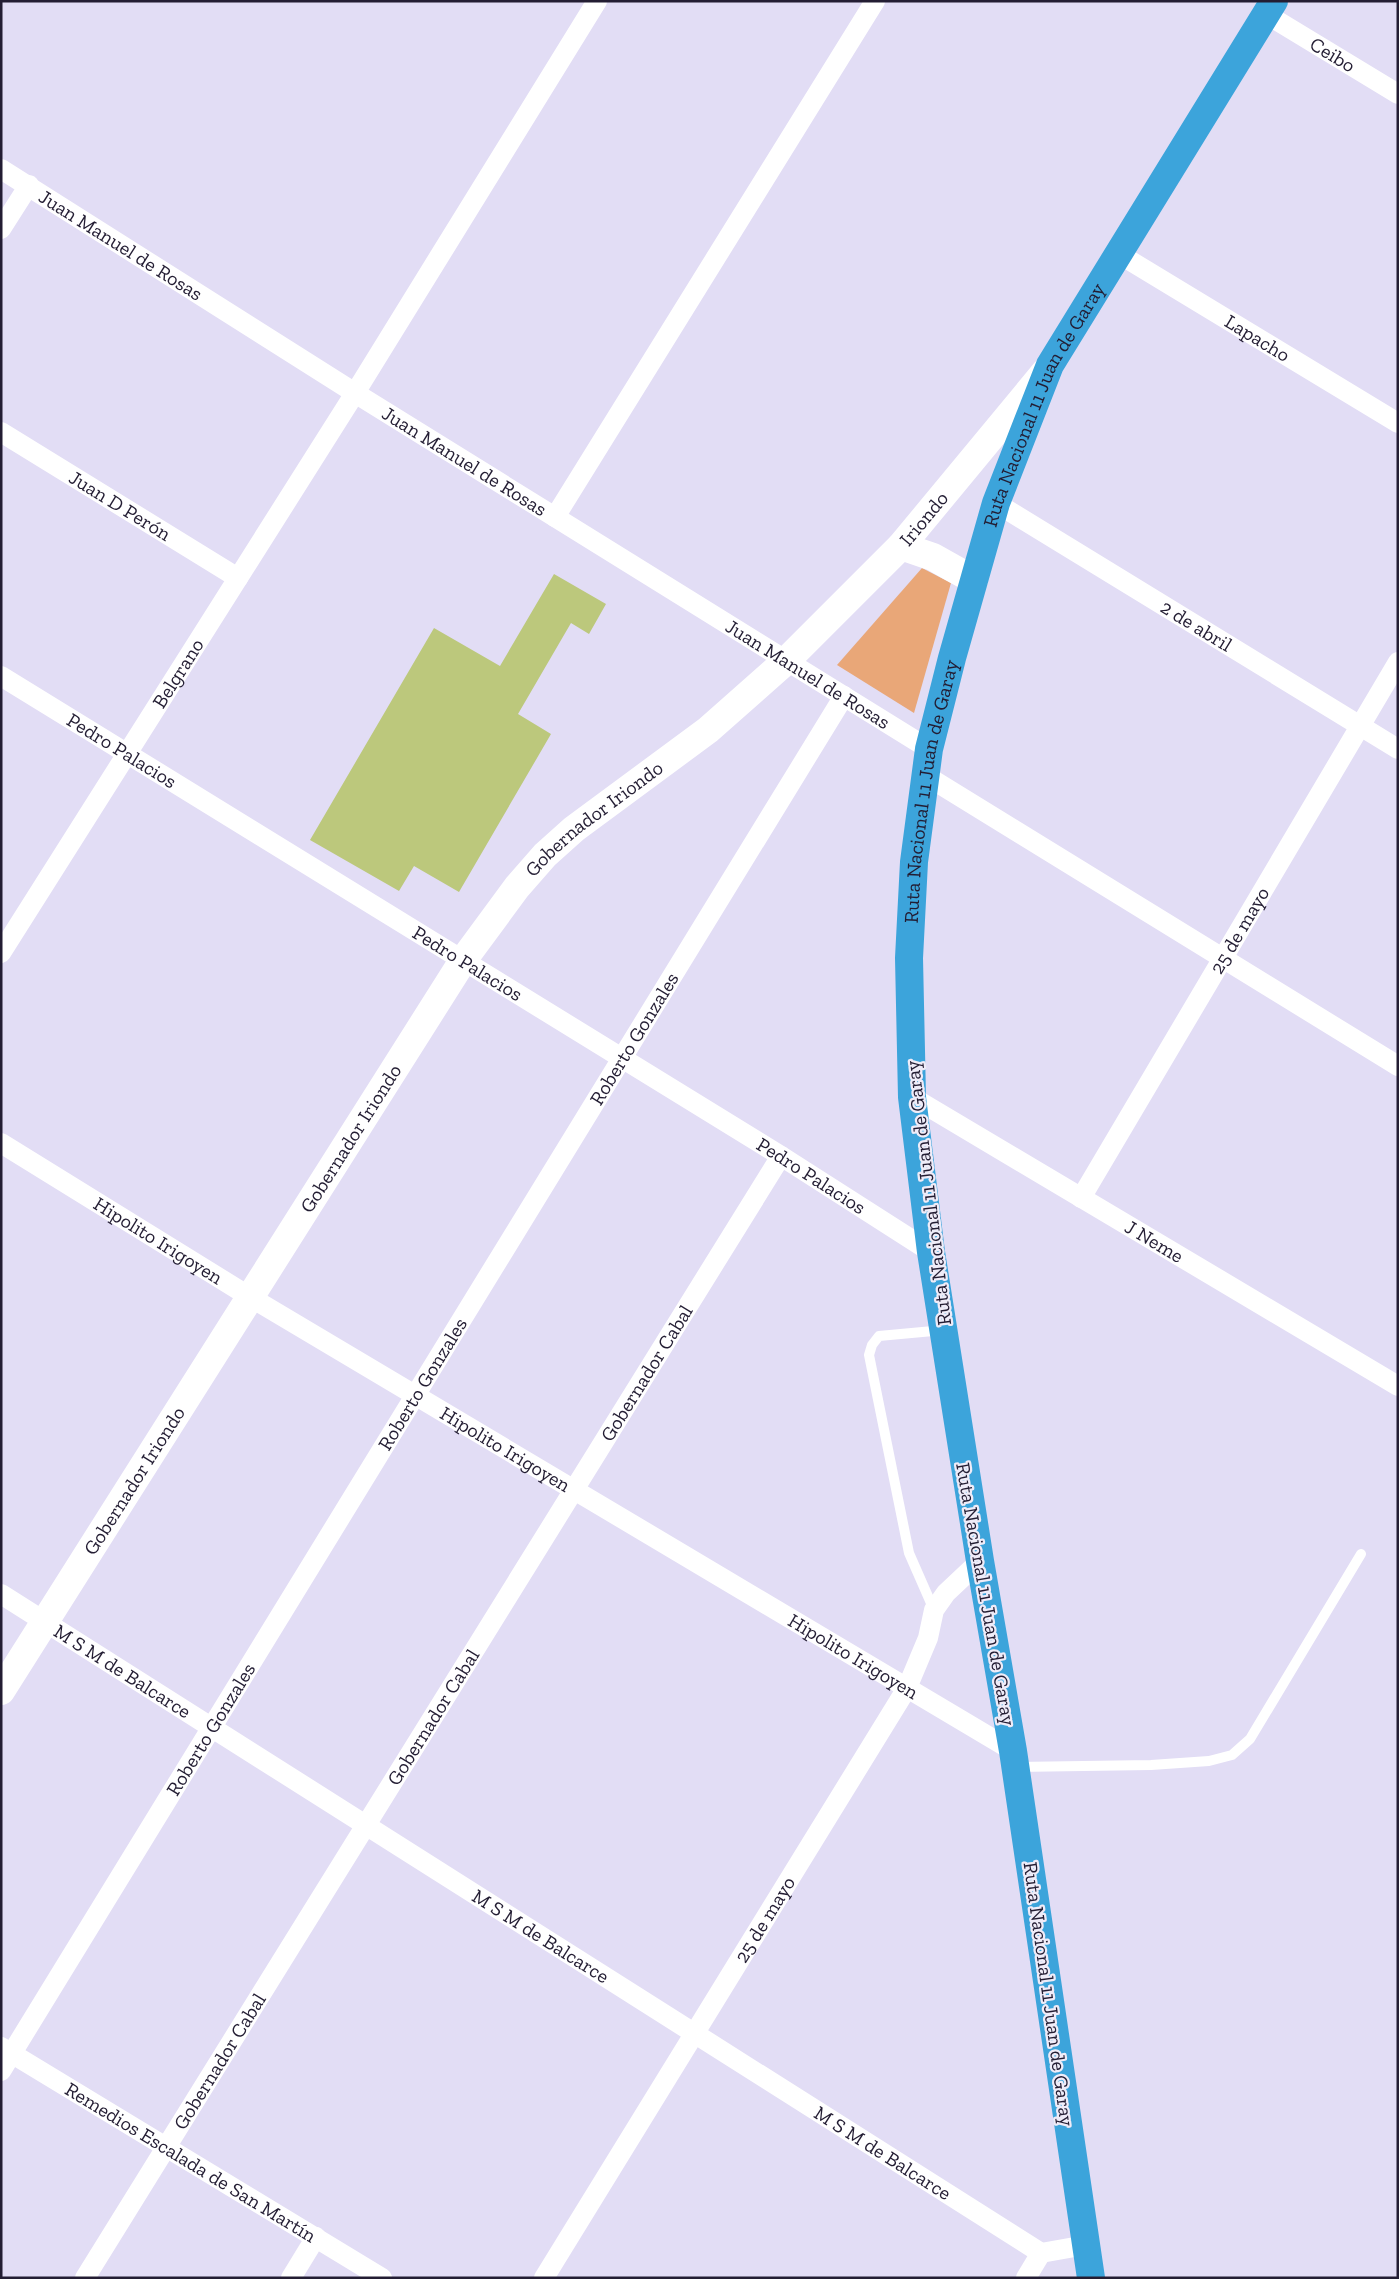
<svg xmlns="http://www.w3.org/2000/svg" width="1399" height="2279" font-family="'Zilla Slab',serif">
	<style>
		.green { fill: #e9a778 }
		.building { fill: #bcc87c }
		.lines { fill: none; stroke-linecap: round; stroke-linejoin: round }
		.lane { stroke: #fff; stroke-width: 10 }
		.street { stroke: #fff; stroke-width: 20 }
		.secondary { stroke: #fff; stroke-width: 28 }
		.highway { stroke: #3ca4db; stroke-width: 28 }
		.labels { text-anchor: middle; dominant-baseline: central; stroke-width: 4.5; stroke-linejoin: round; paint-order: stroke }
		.street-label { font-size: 20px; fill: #231d33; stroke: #efecf8 }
	</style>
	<rect width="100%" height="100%" fill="#e2ddf5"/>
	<!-- green -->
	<polygon class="green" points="922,568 951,583 914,713 837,665"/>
	<!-- building -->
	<polygon class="building" points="554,574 606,604 589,634 571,623 518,714 551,734 459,892 414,866 399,891 310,840 434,628 500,666"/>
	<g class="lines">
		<!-- lane -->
		<g class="lane">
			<polyline points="934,1610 909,1553 869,1355 872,1345 879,1336 944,1330"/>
			<polyline points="1016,1767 1151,1765 1209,1761 1232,1755 1250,1739 1361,1554"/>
		</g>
		<!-- street -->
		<g class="street">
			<path id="s1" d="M1266,14l132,80"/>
			<path id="s2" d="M1,169l354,224 574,356"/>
			<polyline points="1,229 29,185"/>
			<path id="s3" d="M1119,254l279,169"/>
			<path id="s4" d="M1,432l237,146"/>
			<path id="s5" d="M996,503l402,246"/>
			<polyline points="555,517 875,1"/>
			<path id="s6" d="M1,676l780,480 150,96"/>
			<polyline points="925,775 1398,1066"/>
			<path id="s7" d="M1,953l354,-560 242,-392"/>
			<path id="s8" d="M912,1097l486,289"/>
			<path id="s9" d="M1,1143l249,154 763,454"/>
			<path id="s10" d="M1081,1198l317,-536"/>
			<path id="s11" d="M1,1594l1040,659 45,-8"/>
			<path id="s12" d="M1,2047l381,231"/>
			<path id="s13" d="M1,2071l843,-1375"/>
			<path id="s14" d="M85,2278l696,-1122"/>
			<polyline points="291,2278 316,2237"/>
			<path id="s15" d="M544,2278l363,-590 21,-50 6,-28 12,-17 34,-32"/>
			<polyline points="1026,2278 1041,2253"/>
		</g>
		<!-- secondary -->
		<g class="secondary">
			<polyline points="901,546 933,557 974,580"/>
			<path id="s16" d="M1,1691l463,-732 53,-72 28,-32 29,-26 134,-99 78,-69 115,-115 144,-174"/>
		</g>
		<!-- highway -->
		<path class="highway" id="s17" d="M1091,2278l-78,-527 -33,-190 -49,-309 -19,-155 -3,-139 5,-96 15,-113 23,-91 44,-155 54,-138 224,-364"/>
	</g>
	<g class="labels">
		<!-- street labels -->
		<g class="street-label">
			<text stroke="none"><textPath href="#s1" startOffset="78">Ceibo</textPath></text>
			<text stroke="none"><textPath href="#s2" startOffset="142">Juan Manuel de Rosas</textPath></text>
			<text stroke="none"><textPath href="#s3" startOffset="162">Lapacho</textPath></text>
			<text stroke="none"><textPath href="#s17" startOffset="1908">Ruta Nacional 11 Juan de Garay</textPath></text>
			<text stroke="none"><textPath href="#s2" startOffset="548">Juan Manuel de Rosas</textPath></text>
			<text stroke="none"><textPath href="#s4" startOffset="140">Juan D Perón</textPath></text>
			<text stroke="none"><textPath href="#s16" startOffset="1506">Iriondo</textPath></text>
			<text stroke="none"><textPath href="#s5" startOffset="235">2 de abril</textPath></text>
			<text stroke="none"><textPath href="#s7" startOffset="331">Belgrano</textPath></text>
			<text stroke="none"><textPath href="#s2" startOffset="952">Juan Manuel de Rosas</textPath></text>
			<text stroke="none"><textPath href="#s6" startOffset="142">Pedro Palacios</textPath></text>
			<text stroke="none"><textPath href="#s17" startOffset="1502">Ruta Nacional 11 Juan de Garay</textPath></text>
			<text stroke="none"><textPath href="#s16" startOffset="1059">Gobernador Iriondo</textPath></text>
			<text stroke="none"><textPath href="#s10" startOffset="311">25 de mayo</textPath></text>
			<text stroke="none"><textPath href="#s6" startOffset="548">Pedro Palacios</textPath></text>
			<text stroke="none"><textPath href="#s13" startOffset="1211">Roberto Gonzales</textPath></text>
			<text stroke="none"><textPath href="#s16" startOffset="654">Gobernador Iriondo</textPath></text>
			<text stroke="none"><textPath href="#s6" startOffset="952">Pedro Palacios</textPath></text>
			<text transform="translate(928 1193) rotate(-97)">Ruta Nacional 11 Juan de Garay</text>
			<text stroke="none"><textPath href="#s9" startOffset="185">Hipolito Irigoyen</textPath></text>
			<text stroke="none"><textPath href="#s8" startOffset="282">J Neme</textPath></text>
			<text stroke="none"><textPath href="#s14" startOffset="1065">Gobernador Cabal</textPath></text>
			<text stroke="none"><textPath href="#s13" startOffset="806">Roberto Gonzales</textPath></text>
			<text stroke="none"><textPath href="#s9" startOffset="590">Hipolito Irigoyen</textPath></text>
			<text stroke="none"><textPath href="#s16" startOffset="249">Gobernador Iriondo</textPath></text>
			<text transform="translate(986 1594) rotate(80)">Ruta Nacional 11 Juan de Garay</text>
			<text stroke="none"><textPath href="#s9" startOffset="995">Hipolito Irigoyen</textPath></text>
			<text stroke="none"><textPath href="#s11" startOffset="144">M S M de Balcarce</textPath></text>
			<text stroke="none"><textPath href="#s14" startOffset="660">Gobernador Cabal</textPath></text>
			<text stroke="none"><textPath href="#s13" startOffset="401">Roberto Gonzales</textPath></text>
			<text stroke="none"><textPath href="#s15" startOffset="421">25 de mayo</textPath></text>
			<text stroke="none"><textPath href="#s11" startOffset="639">M S M de Balcarce</textPath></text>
			<text transform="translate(1049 1994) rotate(82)">Ruta Nacional 11 Juan de Garay</text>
			<text stroke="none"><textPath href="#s14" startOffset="255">Gobernador Cabal</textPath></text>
			<text stroke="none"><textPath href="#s11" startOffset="1044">M S M de Balcarce</textPath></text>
			<text stroke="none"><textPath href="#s12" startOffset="222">Remedios Escalada de San Martín</textPath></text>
		</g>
	</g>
	<!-- border -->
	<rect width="1399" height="2279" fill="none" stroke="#231d33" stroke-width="5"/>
</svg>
